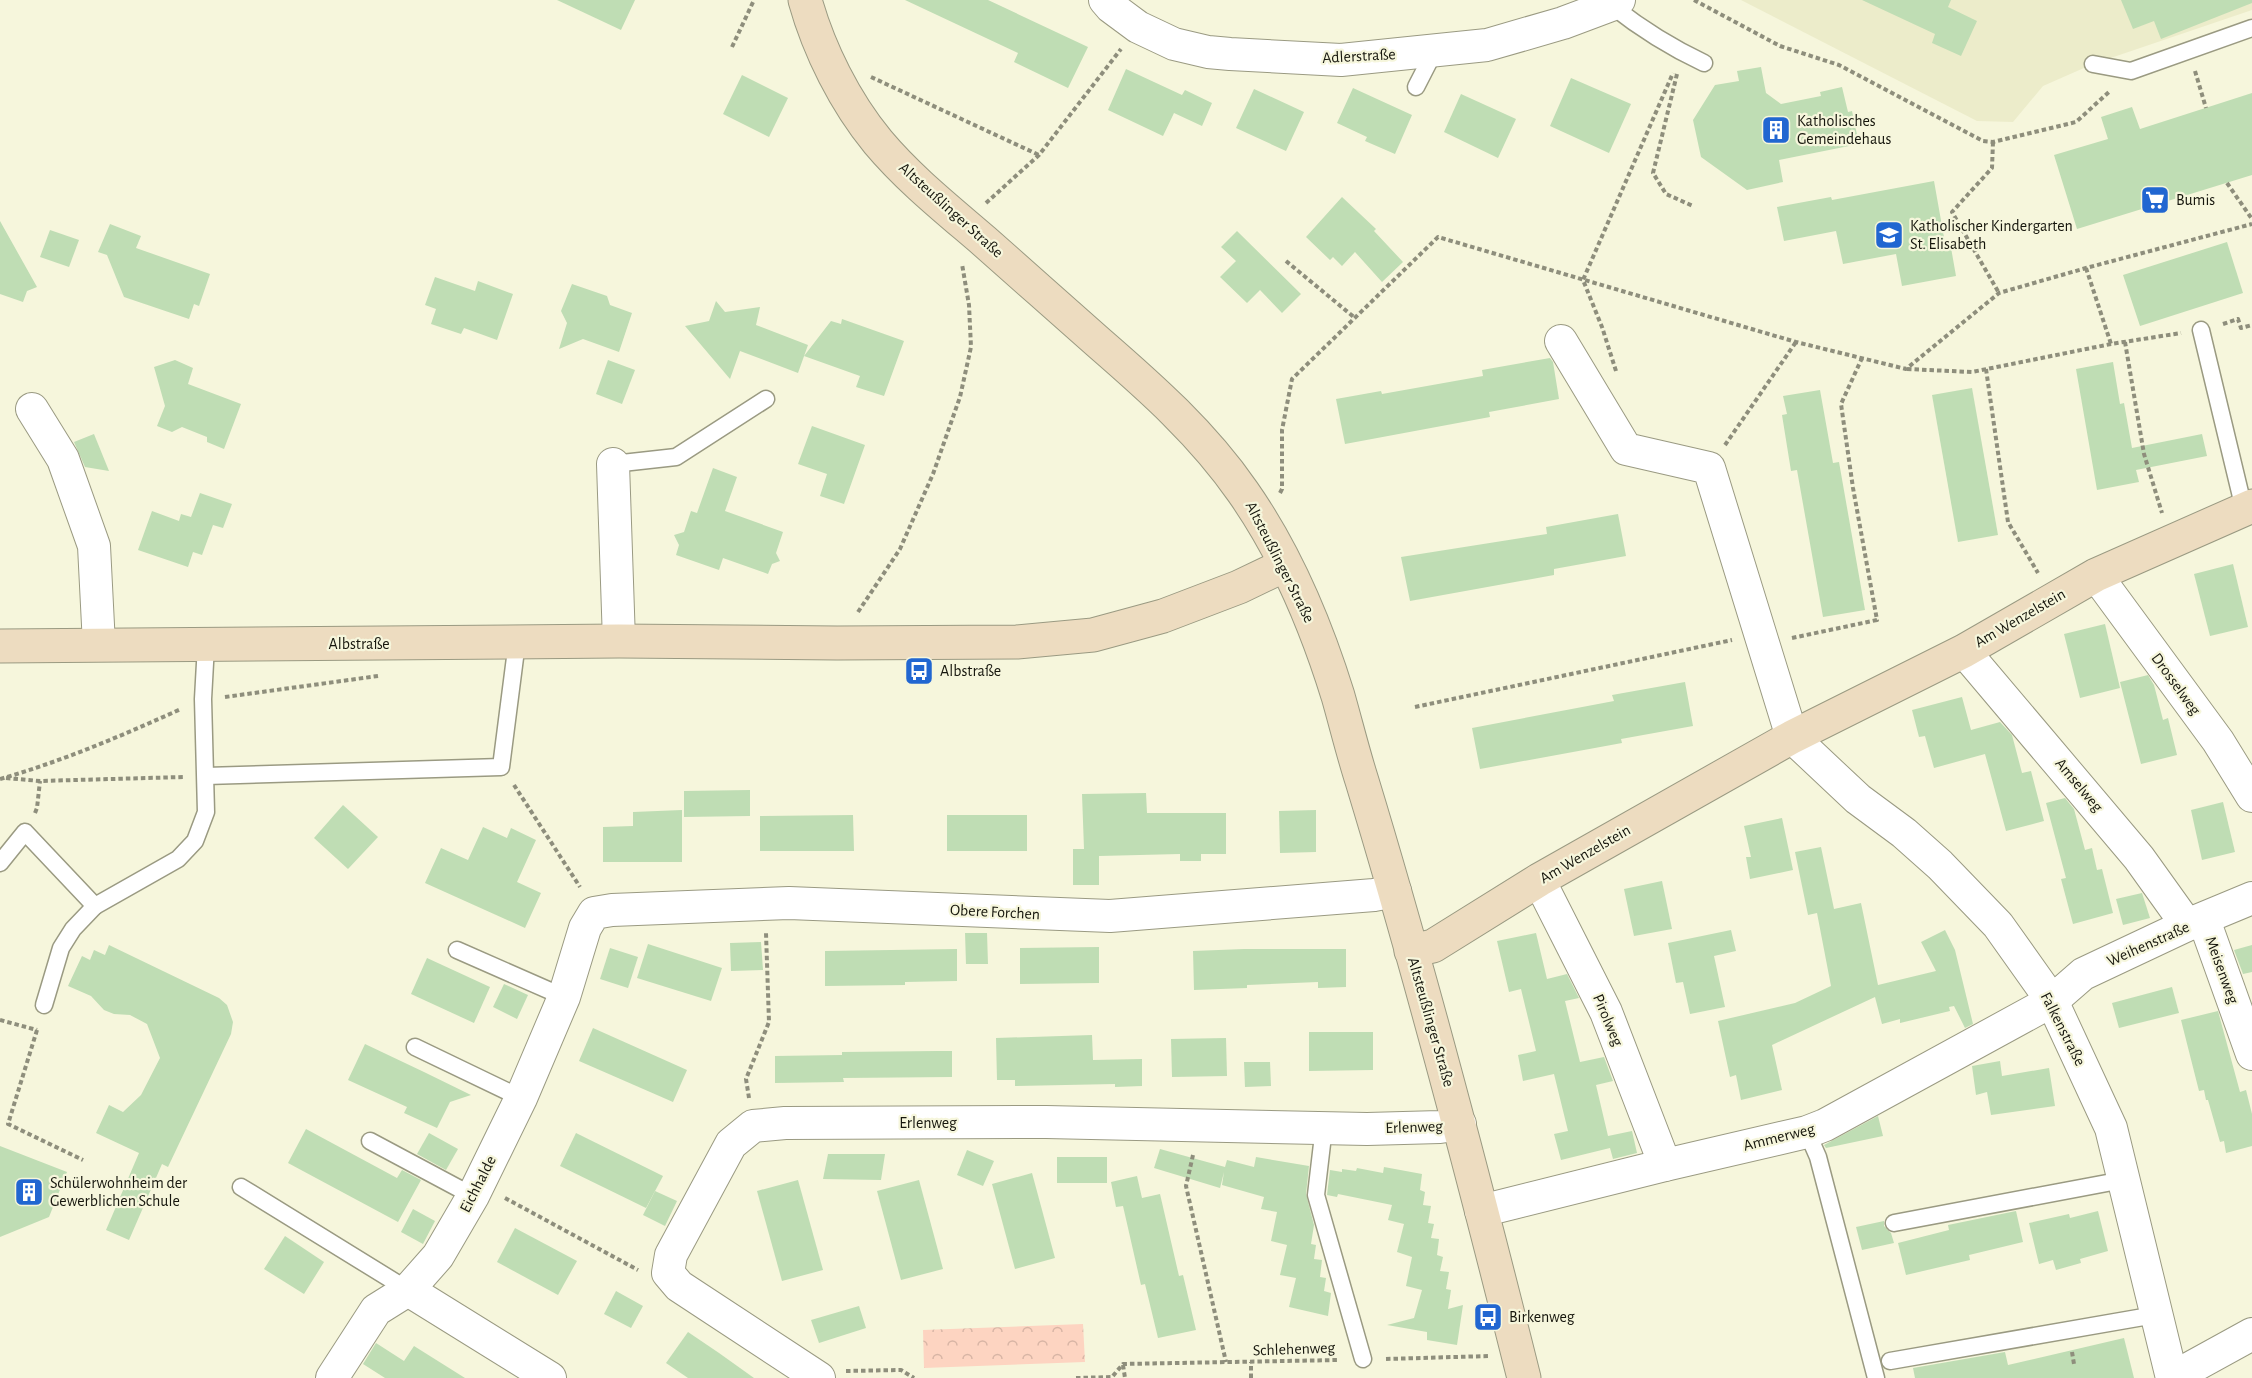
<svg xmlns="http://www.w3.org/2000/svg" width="2252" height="1378" font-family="'Alegreya Sans',sans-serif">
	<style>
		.built { fill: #ececca }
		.park { fill: url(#park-crowns) }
		.building { fill: #bfddb4 }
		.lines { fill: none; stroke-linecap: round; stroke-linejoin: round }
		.lane-casing { stroke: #9a9a82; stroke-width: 19 }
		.street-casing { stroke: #9a9a82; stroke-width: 34 }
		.secondary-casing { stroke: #9a9a82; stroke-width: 35 }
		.path { stroke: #8e8e7c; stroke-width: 4; stroke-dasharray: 4.5 3; stroke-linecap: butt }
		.lane { stroke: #fff; stroke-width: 16 }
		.street { stroke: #fff; stroke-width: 32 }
		.secondary { stroke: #eddcc0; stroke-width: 33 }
		.labels { text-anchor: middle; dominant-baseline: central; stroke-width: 4.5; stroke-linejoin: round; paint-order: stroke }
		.street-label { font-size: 16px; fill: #16160d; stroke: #f6f6dc }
		.poi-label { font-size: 16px; fill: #16160d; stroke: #f6f6dc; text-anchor: start }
	</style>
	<defs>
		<pattern id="park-crowns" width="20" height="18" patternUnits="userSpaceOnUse" patternTransform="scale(1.5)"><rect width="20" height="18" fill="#fdd4c1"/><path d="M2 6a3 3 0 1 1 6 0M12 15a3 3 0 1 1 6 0" fill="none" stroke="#d8b5a5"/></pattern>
	</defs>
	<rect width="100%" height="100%" fill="#f6f6dc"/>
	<!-- built -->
	<polygon class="built" points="1741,0 2252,0 2252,10 2093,64 2043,86 2013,122 1977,121"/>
	<!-- park -->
	<polygon class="park" points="1083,1324 1085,1362 924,1368 923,1330"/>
	<!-- building -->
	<g class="building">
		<polygon points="557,0 635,0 621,30"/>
		<polygon points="905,0 988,0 1088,47 1068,88 1014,62 1018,53"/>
		<polygon points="1862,0 1951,0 1948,7 1977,21 1961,56 1932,43 1935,34"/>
		<polygon points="2121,0 2252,0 2252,3 2161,39 2154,21 2133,29"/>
		<polygon points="1761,67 1766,93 1781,104 1821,96 1820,92 1842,87 1848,112 1852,111 1859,144 1779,160 1783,182 1747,190 1701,157 1693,120 1715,85 1739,81 1737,71"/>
		<polygon points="1126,69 1182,95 1185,90 1212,103 1202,126 1174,113 1163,136 1108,110"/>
		<polygon points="742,75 788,98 769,137 723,114"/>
		<polygon points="1571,78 1631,104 1609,153 1550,126"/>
		<polygon points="1353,88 1412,115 1395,154 1365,141 1367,137 1337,123"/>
		<polygon points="1254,89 1304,112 1286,151 1236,128"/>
		<polygon points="2252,93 2252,175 2077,229 2054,155 2108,139 2101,117 2132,107 2140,129"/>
		<polygon points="1461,94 1516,119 1498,158 1444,132"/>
		<polygon points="1934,181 1945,243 1950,242 1956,276 1902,286 1896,254 1843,264 1836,231 1784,241 1777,207 1831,197 1832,200"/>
		<polygon points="1342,197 1376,229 1374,231 1403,262 1382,282 1355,252 1342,266 1333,257 1330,260 1306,237"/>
		<polygon points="0,221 37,287 27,291 23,302 0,294"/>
		<polygon points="110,224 141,236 136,248 210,274 199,306 194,304 189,319 124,297 107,255 98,252"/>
		<polygon points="50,230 79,240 69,267 40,257"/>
		<polygon points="1237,231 1301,294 1282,313 1260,290 1247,303 1220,277 1236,261 1221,247"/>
		<polygon points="2227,242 2243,293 2140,326 2123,275"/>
		<polygon points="435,277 475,291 478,281 513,294 497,340 464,328 461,334 431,324 436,309 425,305"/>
		<polygon points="572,284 607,296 610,305 632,313 619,352 583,339 559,349 567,323 561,311"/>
		<polygon points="716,301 725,312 760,307 756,325 808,345 798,373 740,351 730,379 685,326 709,321"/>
		<polygon points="842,319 904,341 884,396 856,387 860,376 804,356 831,321 841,324"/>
		<polygon points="1550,358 1553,362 1559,399 1489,412 1490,417 1345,444 1336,399 1381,391 1382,394 1483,376 1482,370"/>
		<polygon points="175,360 193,368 188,384 241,404 224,449 207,442 207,437 182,427 172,432 157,426 165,406 154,367"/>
		<polygon points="608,360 635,370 622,404 596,394"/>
		<polygon points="2113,362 2120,404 2124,403 2132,448 2202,434 2207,456 2136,470 2139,482 2097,490 2076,369"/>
		<polygon points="1972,388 1998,535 1958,542 1932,395"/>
		<polygon points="1820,390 1833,463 1839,462 1865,610 1823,617 1797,470 1791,471 1782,415 1787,414 1783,396"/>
		<polygon points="812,426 865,445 844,504 820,496 827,474 798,464"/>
		<polygon points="94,434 109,471 85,467 74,442"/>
		<polygon points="713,468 737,477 725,511 783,532 776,553 780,561 772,564 768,574 723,558 719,570 676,555 679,545 674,535 684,532 691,511 697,513"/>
		<polygon points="200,493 232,504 223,528 213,525 202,555 193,552 188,567 138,550 152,511 179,521 181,514 191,517"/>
		<polygon points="1618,514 1626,556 1554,569 1554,575 1410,601 1401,557 1547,534 1546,527"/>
		<polygon points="2233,564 2248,627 2210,636 2194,574"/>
		<polygon points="2105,624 2120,688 2080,698 2064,634"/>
		<polygon points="2148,675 2154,685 2163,720 2168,718 2177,755 2141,764 2120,682"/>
		<polygon points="1685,682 1693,726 1621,739 1622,743 1480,769 1472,728 1614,701 1612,695"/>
		<polygon points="1962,697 1971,730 2000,722 2012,735 2022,773 2031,771 2044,821 2006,831 1985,754 1934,768 1925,736 1919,737 1912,710"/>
		<polygon points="750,790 750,816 684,817 684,791"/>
		<polygon points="1146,793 1147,813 1226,813 1226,854 1201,854 1201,861 1180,861 1180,854 1099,856 1099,885 1073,885 1073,849 1084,849 1082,794"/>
		<polygon points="2065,798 2074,809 2085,850 2092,848 2097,870 2102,869 2113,913 2073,924 2061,879 2066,878 2046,803"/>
		<polygon points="2223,802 2235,852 2202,860 2191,810"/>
		<polygon points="343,805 378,837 348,869 314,838"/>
		<polygon points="682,810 682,862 603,862 603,827 633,826 633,812"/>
		<polygon points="1316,810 1316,852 1280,853 1279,811"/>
		<polygon points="853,815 854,851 760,851 760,816"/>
		<rect x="947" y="815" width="80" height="36"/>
		<polygon points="1782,818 1793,870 1750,879 1746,857 1751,857 1744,826"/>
		<polygon points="483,827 507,838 511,828 536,840 517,882 541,893 525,928 425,883 441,848 468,860"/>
		<polygon points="1821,847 1834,909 1861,903 1878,985 1936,971 1921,942 1945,930 1955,950 1973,1024 1965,1028 1954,1006 1949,1007 1950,1011 1900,1023 1900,1019 1882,1024 1875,997 1772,1045 1782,1090 1741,1100 1736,1075 1730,1077 1718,1021 1795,1003 1831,986 1817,913 1808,915 1795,852"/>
		<polygon points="1662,881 1672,929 1634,936 1624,889"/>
		<polygon points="2142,893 2150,918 2123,925 2116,899"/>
		<polygon points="1731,930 1736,951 1714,956 1725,1007 1690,1014 1683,982 1676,983 1668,943"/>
		<polygon points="965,933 987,933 988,964 966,964"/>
		<polygon points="1536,933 1547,979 1567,974 1579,998 1565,1001 1580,1062 1604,1057 1613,1081 1596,1085 1608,1136 1632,1131 1637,1153 1613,1159 1610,1148 1561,1160 1554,1134 1568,1131 1554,1074 1523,1081 1518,1055 1536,1051 1521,989 1509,992 1497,941"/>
		<polygon points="761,942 763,970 731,971 730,943"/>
		<polygon points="648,944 722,968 711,1001 637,978"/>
		<polygon points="109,945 219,998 227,1005 233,1022 231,1034 168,1167 162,1164 129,1240 106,1230 139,1153 96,1133 109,1105 123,1112 141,1095 160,1058 147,1024 130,1015 114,1014 104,1010 91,996 68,986 82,956 90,960 94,950 105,955"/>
		<polygon points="2252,945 2252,972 2243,974 2234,950"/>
		<polygon points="1099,947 1099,983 1020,984 1020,948"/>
		<polygon points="610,948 638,957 628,988 600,979"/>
		<polygon points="957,949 957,981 905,982 905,985 825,986 825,951"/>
		<polygon points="1244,949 1346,949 1346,987 1318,988 1318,982 1247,985 1247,988 1194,990 1193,951"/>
		<polygon points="427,958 490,987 474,1023 411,994"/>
		<polygon points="504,984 528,995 517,1019 493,1007"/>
		<polygon points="2172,987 2179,1013 2119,1028 2112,1003"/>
		<polygon points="2218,1011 2240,1092 2246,1090 2252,1114 2252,1146 2226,1153 2224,1141 2220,1142 2208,1100 2206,1100 2204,1090 2199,1091 2181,1020"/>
		<polygon points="593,1028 687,1070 673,1102 579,1061"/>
		<polygon points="1309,1032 1373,1032 1373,1070 1309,1071"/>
		<polygon points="1092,1035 1093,1060 1142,1059 1142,1086 1115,1087 1115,1084 1015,1086 1015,1080 997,1080 996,1038"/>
		<polygon points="1226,1038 1227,1076 1172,1077 1171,1039"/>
		<polygon points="365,1044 424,1072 471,1095 450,1102 437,1128 404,1113 407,1107 348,1080"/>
		<polygon points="937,1051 952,1051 952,1077 843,1078 844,1082 775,1083 775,1056 842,1055 842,1052"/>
		<polygon points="2000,1061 2002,1076 2049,1068 2055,1106 1991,1115 1987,1092 1976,1095 1972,1066"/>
		<polygon points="1244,1062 1270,1062 1271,1086 1245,1087"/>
		<polygon points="1878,1116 1883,1136 1826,1148 1824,1145"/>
		<polygon points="306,1129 397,1178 402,1170 421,1180 398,1222 288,1163"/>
		<polygon points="429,1133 458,1149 446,1170 417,1154"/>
		<polygon points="576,1133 663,1176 646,1208 560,1166"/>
		<polygon points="0,1146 67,1172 49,1217 0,1237"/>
		<polygon points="1160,1149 1225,1167 1227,1160 1254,1167 1256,1157 1309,1166 1306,1194 1314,1225 1311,1244 1316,1245 1314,1259 1322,1260 1320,1277 1326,1278 1324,1291 1331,1293 1328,1316 1289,1307 1296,1278 1280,1275 1287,1245 1271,1241 1277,1212 1261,1209 1264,1197 1222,1185 1224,1172 1220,1188 1154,1168"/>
		<polygon points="967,1150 994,1161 983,1186 957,1175"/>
		<polygon points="828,1154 885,1154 881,1180 823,1179"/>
		<rect x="1057" y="1157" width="50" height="26"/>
		<polygon points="1384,1167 1422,1174 1420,1190 1425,1192 1423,1205 1431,1206 1428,1223 1434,1224 1431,1238 1439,1239 1437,1255 1443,1257 1440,1271 1449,1272 1446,1289 1451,1290 1448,1309 1463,1305 1457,1345 1427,1340 1427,1332 1387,1325 1414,1318 1422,1290 1406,1286 1412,1257 1397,1252 1404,1224 1388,1220 1392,1205 1338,1194 1337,1197 1327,1195 1330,1170 1342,1172 1342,1169 1356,1171 1357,1168 1383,1173"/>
		<polygon points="1032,1173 1055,1258 1015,1269 992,1184"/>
		<polygon points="1137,1176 1142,1198 1160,1194 1179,1276 1183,1275 1196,1330 1158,1338 1145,1284 1141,1285 1123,1206 1116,1207 1111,1182"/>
		<polygon points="798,1180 823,1270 782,1281 757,1191"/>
		<polygon points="919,1180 943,1269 901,1280 877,1191"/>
		<polygon points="655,1191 677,1201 665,1226 643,1215"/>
		<polygon points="413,1209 435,1221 423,1244 401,1232"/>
		<polygon points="2016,1211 2023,1242 1969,1255 1970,1260 1906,1275 1898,1243 1949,1230 1948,1225"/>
		<polygon points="2098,1211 2108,1251 2080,1259 2081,1263 2056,1270 2053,1260 2039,1264 2029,1223 2069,1214 2070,1218"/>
		<polygon points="1884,1221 1884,1226 1891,1233 1894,1243 1862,1250 1856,1227"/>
		<polygon points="515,1228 577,1261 558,1295 497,1262"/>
		<polygon points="285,1236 324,1262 304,1294 264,1269"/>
		<polygon points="616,1291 643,1306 631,1328 604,1314"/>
		<polygon points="859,1306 866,1328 819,1343 811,1320"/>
		<polygon points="688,1332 719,1353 754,1378 688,1378 666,1363"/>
		<polygon points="2124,1338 2134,1378 1915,1378 1913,1368 2005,1352 2008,1365"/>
		<polygon points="376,1343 404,1361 414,1346 465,1378 385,1378 363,1364"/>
	</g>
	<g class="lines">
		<!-- lane casing -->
		<g class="lane-casing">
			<g id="lane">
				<path d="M1611,5c29,23 59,42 93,58"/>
				<polyline points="2093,64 2131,71 2252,28"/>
				<polyline points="1416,87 1435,50"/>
				<polyline points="2201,330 2244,509"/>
				<polyline points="613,464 676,457 766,399"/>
				<polyline points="206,776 501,767 517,642"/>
				<polyline points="0,863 25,832 95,906 178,859 195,841 206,812 203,699 206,645"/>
				<polyline points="457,950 564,997"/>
				<polyline points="44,1005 61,948 73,929 95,906"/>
				<polyline points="415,1047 521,1098"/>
				<polyline points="1324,1127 1316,1195 1363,1359"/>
				<polyline points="1807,1132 1818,1157 1876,1378"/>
				<polyline points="370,1141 473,1196"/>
				<polyline points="241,1187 408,1290"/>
				<polyline points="1894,1223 2123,1180"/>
				<polyline points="1890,1361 2155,1315"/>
			</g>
		</g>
		<!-- street casing -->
		<g class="street-casing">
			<g id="street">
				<polyline points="1105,0 1111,7 1138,27 1174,44 1208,52 1230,54 1341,60 1487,45 1563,23 1611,5 1619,0"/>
				<polyline points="1561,341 1626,449 1709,468 1792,737 1858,799 1904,833 1940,865 1998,925 2052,1001 2111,1128 2172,1378"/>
				<polyline points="32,409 63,459 94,546 99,645"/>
				<polyline points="613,464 619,641"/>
				<polyline points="2096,575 2218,741 2252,796"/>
				<polyline points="1964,651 2139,858 2187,925"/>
				<polyline points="1539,880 1606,1012 1665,1165"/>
				<polyline points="2204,920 2252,1054"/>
				<polyline points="1481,1211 1665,1165 1807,1132 1825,1125 2052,1001 2083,974 2187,925 2252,898"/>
				<polyline points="332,1378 376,1310 408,1290"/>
				<polyline points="550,1378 408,1290 438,1256 473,1196 521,1098 564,997 585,928 594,913 612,910 789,903 1110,916 1374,895 1395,891"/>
				<polyline points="819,1378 679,1286 668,1273 671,1255 731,1144 753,1126 785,1123 1046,1122 1367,1129 1440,1127 1460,1124"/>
				<polyline points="2172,1378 2252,1334"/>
			</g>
		</g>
		<!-- secondary casing -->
		<g class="secondary-casing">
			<g id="secondary">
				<path d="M805,0c14,50 40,102 73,142 31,37 70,68 106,99 38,34 76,67 114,101 53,46 105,92 145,150 42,60 73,133 95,204 8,28 15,57 24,85 60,197 112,397 162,597"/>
				<polyline points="0,646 619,641 837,643 1017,642 1093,635 1163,616 1239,587 1285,565"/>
				<polyline points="1411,951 1433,946 1539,880 1792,737 1964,651 2096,575 2252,506"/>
			</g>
		</g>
		<!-- path -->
		<g class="path">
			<polyline points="1694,0 1780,46 1839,65 1983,141 1993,142 2076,122 2110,91"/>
			<polyline points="732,47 754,0"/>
			<polyline points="2195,71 2206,108"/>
			<polyline points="1677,74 1653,173 1666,194 1693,206"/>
			<polyline points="871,77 1039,155"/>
			<polyline points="1993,142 1992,168 1952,212 1999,293"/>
			<polyline points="2227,183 2252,219"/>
			<polyline points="986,203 1039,155 1121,49"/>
			<polyline points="1286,261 1355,318"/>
			<polyline points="2086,268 2111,344"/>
			<polyline points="2223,324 2238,319 2241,328 2252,325"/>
			<polyline points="2125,342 2144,454 2162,513"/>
			<polyline points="1907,369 1972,372 2111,344 2181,333"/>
			<polyline points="1986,369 2008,522 2038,573"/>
			<polyline points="1616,371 1602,327 1583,280 1673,73"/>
			<polyline points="1725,445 1796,342"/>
			<polyline points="1280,493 1282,489 1282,430 1292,379 1438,237 1796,342 1906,369 1999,293 2086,268 2252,224"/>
			<polyline points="858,612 900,549 933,474 960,397 971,347 969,305 962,264"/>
			<polyline points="1792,638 1877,620 1853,488 1841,404 1862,358"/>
			<polyline points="225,697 378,676"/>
			<polyline points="1415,707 1732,640"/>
			<polyline points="6,778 40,781 184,777"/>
			<path d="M0,779c63,-18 121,-43 181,-70"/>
			<polyline points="514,785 580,887"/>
			<polyline points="35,813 37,808 40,781"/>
			<polyline points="0,1020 37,1030"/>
			<polyline points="37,1030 8,1124 83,1160"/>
			<polyline points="749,1098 746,1079 769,1022 766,933"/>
			<polyline points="1193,1155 1186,1186 1226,1362"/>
			<polyline points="505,1198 638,1270"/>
			<polyline points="2072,1352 2074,1364"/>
			<polyline points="1386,1359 1489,1356"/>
			<polyline points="1123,1365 1125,1378"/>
			<polyline points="846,1371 901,1370 914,1378"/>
			<polyline points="1076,1378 1112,1377 1123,1364 1339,1360"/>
			<polyline points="1251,1378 1251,1362"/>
		</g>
		<!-- lane -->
		<use href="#lane" class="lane"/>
		<!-- street -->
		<use href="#street" class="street"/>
		<!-- secondary -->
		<use href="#secondary" class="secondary"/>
	</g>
	<!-- icons -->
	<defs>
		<g id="building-square" transform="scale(1.5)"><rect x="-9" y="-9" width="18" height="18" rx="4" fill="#2166d1" stroke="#f6f6dc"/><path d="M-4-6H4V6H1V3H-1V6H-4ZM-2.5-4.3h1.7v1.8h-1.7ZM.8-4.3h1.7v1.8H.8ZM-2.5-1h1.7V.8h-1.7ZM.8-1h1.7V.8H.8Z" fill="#fff"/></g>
		<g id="supermarket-square" transform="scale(1.5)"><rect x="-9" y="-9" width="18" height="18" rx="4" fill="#2166d1" stroke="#f6f6dc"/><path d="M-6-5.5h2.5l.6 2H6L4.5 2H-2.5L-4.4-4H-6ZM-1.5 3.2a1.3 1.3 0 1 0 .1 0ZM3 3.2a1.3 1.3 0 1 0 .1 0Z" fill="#fff"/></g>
		<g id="school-square" transform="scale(1.5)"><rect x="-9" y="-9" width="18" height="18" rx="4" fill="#2166d1" stroke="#f6f6dc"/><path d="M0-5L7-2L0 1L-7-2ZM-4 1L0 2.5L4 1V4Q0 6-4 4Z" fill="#fff"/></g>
		<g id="bus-square" transform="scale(1.5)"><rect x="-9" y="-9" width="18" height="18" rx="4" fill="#2166d1" stroke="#f6f6dc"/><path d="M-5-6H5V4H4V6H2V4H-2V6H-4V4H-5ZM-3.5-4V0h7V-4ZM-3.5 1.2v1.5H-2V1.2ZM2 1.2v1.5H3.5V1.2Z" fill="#fff"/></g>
	</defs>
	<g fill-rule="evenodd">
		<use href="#building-square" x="1776" y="130"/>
		<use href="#supermarket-square" x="2155" y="200"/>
		<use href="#school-square" x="1889" y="235"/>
		<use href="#bus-square" x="919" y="671"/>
		<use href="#building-square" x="29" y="1192"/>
		<use href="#bus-square" x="1488" y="1317"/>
	</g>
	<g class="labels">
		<!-- street labels -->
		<g class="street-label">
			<text transform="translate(1359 56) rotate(-3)">Adlerstraße</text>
			<text transform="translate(951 210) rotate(42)">Altsteußlinger Straße</text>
			<text transform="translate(1280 562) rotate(63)">Altsteußlinger Straße</text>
			<text transform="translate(2020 618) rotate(-30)">Am Wenzelstein</text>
			<text x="359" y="644">Albstraße</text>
			<text transform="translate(2176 684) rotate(54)">Drosselweg</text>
			<text transform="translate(2079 785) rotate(50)">Amselweg</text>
			<text transform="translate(1585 854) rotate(-30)">Am Wenzelstein</text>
			<text transform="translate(995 912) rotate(3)">Obere Forchen</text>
			<text transform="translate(2148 944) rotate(-24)">Weihenstraße</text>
			<text transform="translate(2222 970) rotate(70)">Meisenweg</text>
			<text transform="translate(1608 1020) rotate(67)">Pirolweg</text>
			<text transform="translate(1431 1022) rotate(74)">Altsteußlinger Straße</text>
			<text transform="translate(2063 1029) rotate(63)">Falkenstraße</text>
			<text x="928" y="1123">Erlenweg</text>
			<text transform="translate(1414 1127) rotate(-2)">Erlenweg</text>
			<text transform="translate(1779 1137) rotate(-14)">Ammerweg</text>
			<text transform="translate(478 1184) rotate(-63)">Eichhalde</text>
			<text transform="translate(1294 1349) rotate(-2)">Schlehenweg</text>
		</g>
		<!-- poi labels -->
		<g class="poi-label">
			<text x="1797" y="121">Katholisches<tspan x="1797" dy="18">Gemeindehaus</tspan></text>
			<text x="2176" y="200">Bumis</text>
			<text x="1910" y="226">Katholischer Kindergarten<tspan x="1910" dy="18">St. Elisabeth</tspan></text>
			<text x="940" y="671">Albstraße</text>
			<text x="50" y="1183">Schülerwohnheim der<tspan x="50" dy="18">Gewerblichen Schule</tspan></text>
			<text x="1509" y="1317">Birkenweg</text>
		</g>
	</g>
</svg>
